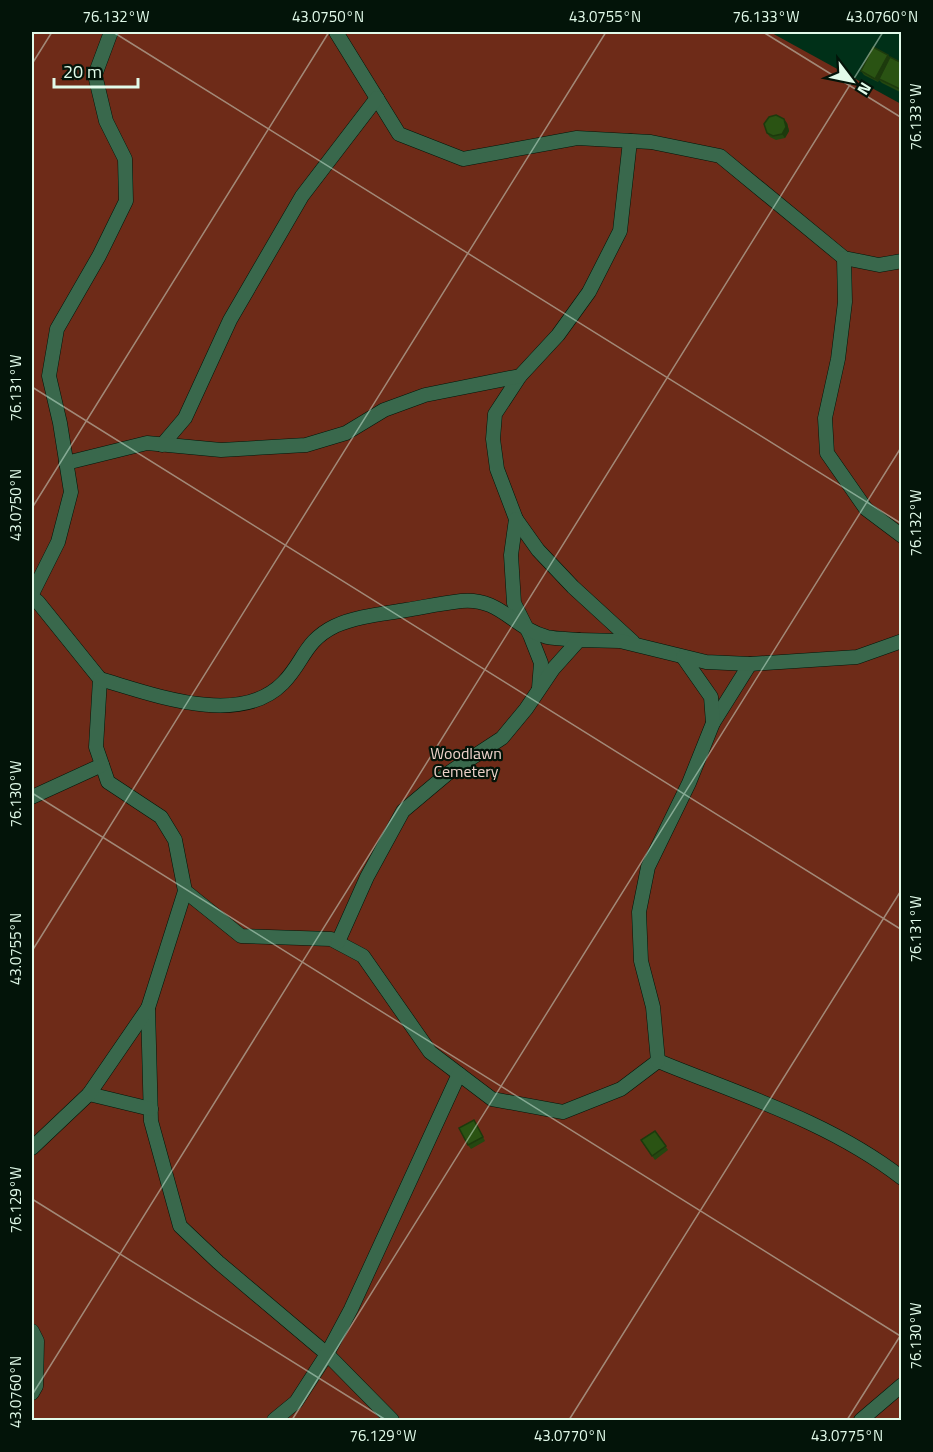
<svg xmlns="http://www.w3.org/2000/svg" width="933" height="1452" font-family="'Titillium Web',sans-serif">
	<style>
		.green { fill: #6e2b18 }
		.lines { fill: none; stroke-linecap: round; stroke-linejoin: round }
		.lane-casing { stroke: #001508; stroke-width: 15 }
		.lane { stroke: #39684c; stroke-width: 14 }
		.wall { fill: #244710 }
		.shaded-wall { fill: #1d3a0d }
		.building { fill: #2a5313; stroke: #1d3a0d; stroke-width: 1.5 }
		.ticks { fill: none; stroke: #e2fbea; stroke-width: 1.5; stroke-opacity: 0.45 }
		.labels { text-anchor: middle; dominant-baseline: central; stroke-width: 4.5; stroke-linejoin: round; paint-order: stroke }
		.park-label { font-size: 16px; fill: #edd2ca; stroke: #031409 }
		.neatline { fill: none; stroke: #e2fbea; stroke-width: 2 }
		.ticks-label { font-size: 15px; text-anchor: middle; fill: #e2fbea }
	</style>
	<rect width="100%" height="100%" fill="#003018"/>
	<!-- green -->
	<polygon class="green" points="32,32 770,32 901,104 901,1420 32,1420"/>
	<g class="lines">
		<!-- lane casing -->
		<g class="lane-casing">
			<g id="lane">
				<polyline points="336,32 399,134 463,159 577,138 651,142 720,156 844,258 879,265 902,261"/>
				<polyline points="844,258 845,302 838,359 825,418 827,453 866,509 902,536"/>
				<polyline points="520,376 495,414 493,439 497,469 516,519 538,550 573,587 633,642"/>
				<polyline points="162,445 185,418 230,320 302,196 377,98"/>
				<polyline points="66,463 147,443 221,450 306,445 346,433 384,410 425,395 520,376 558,335 589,292 620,231 630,141"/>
				<polyline points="516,519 511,555 514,603 530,635 541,663 539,688"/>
				<polyline points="32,594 58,542 71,492 60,423 49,376 57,329 99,256 126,201 125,159 106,121 95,75 111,32"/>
				<path d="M32,597l6,5 62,77 -4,68 12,35 53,35 14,23 10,51 56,45 90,3 32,17 67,96 62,47 71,13 58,-23 37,-28c83,34 172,61 244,117"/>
				<path d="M100,679c52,15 139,49 183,4 21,-21 21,-42 52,-57 22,-10 48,-12 71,-16 18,-3 37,-7 55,-9 39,-4 52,27 86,36 10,2 22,2 32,3"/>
				<polyline points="713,723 750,664"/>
				<polyline points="32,797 102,765"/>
				<polyline points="185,891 148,1008 151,1121 180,1226 218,1262 327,1354 392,1420"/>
				<polyline points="338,942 367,877 403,811 447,774 502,738 526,709 553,669 579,640 620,641 706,662 750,664 857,657 902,641"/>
				<polyline points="658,1061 653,1007 641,961 639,912 648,867 689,783 713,723 711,697 683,657"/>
				<polyline points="89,1094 151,1109"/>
				<polyline points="32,1148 89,1094 148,1008"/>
				<polyline points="32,1331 37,1341 36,1386 32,1393"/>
				<polyline points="274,1420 296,1402 327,1354 351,1309 459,1074"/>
				<polyline points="861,1420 902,1385"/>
			</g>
		</g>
		<!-- lane -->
		<use href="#lane" class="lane"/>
	</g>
	<!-- wall -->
	<g class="wall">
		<polygon points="888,55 890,58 902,63 902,93 882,83 879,80 878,82 864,75 861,71"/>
		<polygon points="787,123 789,131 785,138 776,140 770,137 767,133"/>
		<polygon points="474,1120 485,1141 471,1149 468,1145"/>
		<polygon points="655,1131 668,1150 655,1160 641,1140"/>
	</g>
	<!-- shaded-wall -->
	<g class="shaded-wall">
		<polygon points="888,55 890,59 878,82 875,79"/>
		<polygon points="784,119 787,123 789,131 785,138 782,134"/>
	</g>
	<!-- building -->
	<g class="building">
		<polygon points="873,47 888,55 875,79 861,71"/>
		<polygon points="890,57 902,63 902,90 879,79"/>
		<polygon points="776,115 784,119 786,127 782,134 773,136 767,133 764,124 769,117"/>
		<polygon points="474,1120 483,1137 468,1145 459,1128"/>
		<polygon points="655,1131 666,1146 652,1156 641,1140"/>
	</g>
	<!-- ticks -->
	<path class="ticks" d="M113,32l789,492M763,32l139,86M32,64l20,-32M32,387l870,543M32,508l297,-476M32,793l870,544M32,951l574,-919M32,1199l354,221M32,1395l851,-1363M292,1420l610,-974M569,1420l333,-531M847,1420l55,-87"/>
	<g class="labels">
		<!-- park labels -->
		<g class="park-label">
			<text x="466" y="753">Woodlawn<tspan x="466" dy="18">Cemetery</tspan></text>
		</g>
	</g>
	<!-- border -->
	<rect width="933" height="1452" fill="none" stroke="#031409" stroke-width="66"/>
	<!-- north arrow -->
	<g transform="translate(852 81) rotate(122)" stroke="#031409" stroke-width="4.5" paint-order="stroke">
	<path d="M0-4.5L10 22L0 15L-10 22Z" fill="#e2fbea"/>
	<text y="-9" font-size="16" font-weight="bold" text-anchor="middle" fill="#e2fbea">N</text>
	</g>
	<!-- scale -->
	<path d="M54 78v9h84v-9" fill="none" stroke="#e2fbea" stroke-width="3"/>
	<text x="63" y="78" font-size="18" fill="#e2fbea" stroke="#031409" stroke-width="4.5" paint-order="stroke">20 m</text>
	<rect x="33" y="33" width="867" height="1386" class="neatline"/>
	<g class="ticks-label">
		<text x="116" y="22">76.132°W</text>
		<text x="328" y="22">43.0750°N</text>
		<text x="605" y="22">43.0755°N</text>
		<text x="766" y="22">76.133°W</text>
		<text x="882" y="22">43.0760°N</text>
		<text transform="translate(916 117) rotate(-90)" y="5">76.133°W</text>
		<text transform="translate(16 388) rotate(-90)" y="5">76.131°W</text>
		<text transform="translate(16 505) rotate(-90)" y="5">43.0750°N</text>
		<text transform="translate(916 523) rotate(-90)" y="5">76.132°W</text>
		<text transform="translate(16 794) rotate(-90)" y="5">76.130°W</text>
		<text transform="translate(916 929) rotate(-90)" y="5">76.131°W</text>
		<text transform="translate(16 949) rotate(-90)" y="5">43.0755°N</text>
		<text transform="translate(16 1200) rotate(-90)" y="5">76.129°W</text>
		<text transform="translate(916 1336) rotate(-90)" y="5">76.130°W</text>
		<text transform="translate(16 1392) rotate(-90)" y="5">43.0760°N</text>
		<text x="383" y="1441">76.129°W</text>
		<text x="570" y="1441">43.0770°N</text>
		<text x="847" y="1441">43.0775°N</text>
	</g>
</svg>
